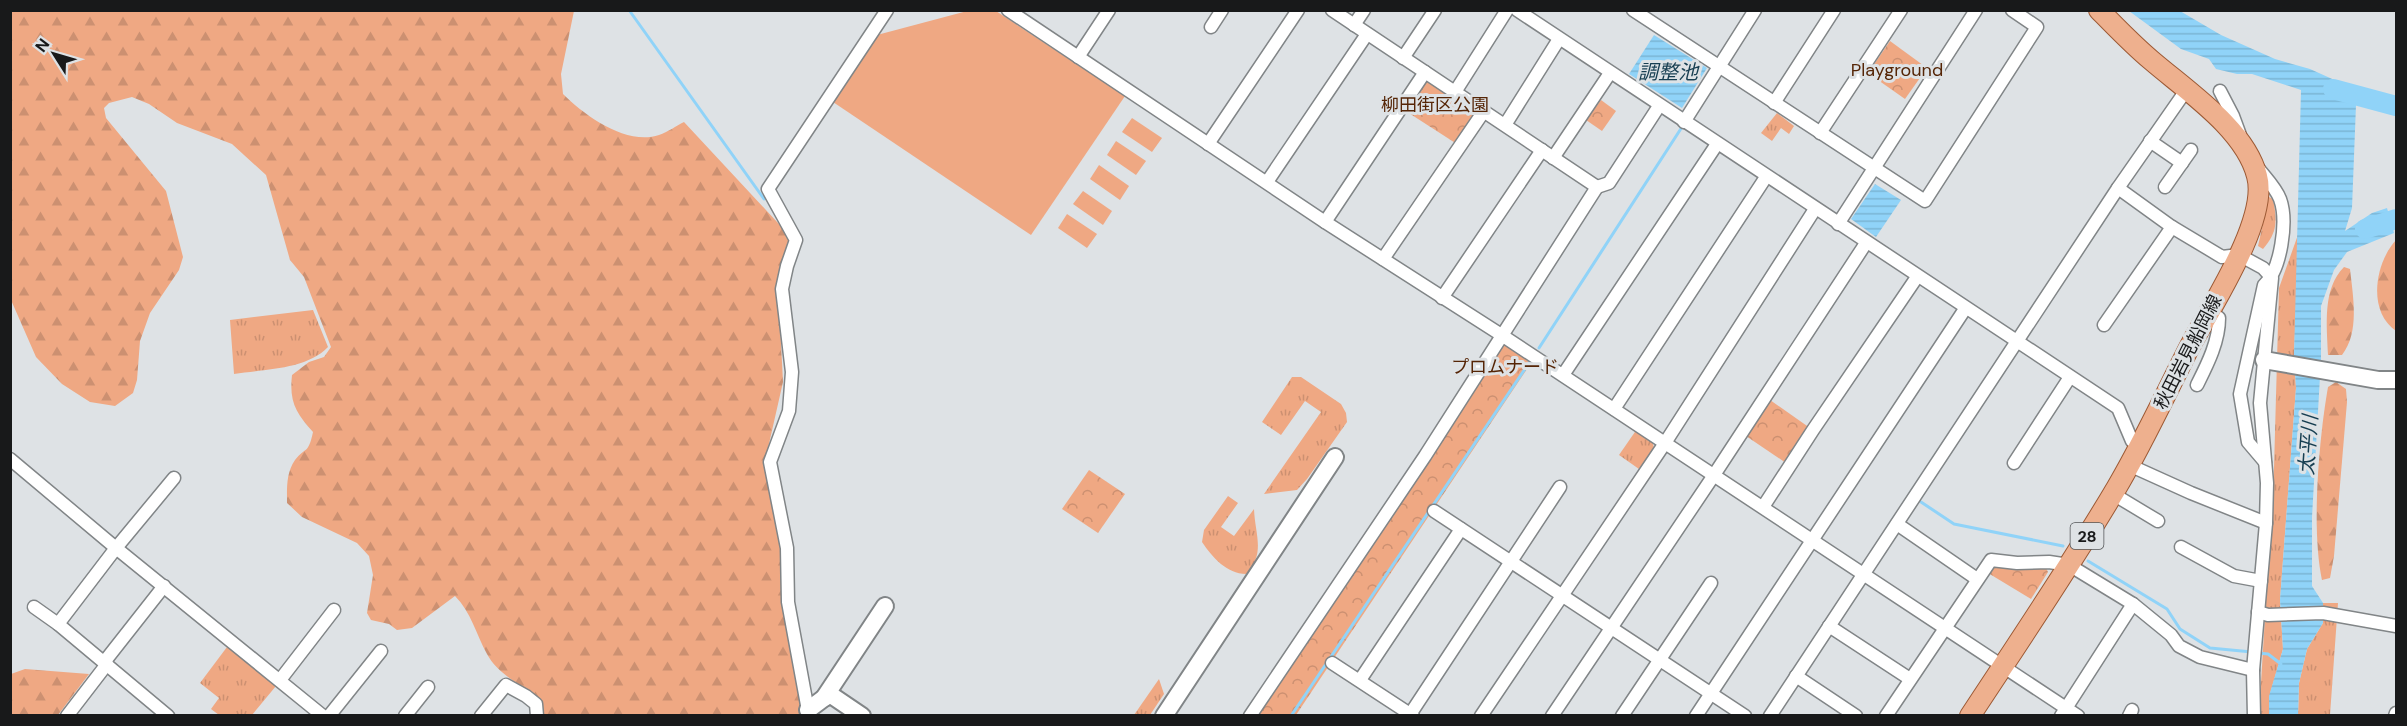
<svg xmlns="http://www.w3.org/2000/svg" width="2407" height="726" font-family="'DM Sans','Noto Sans JP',sans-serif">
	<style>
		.grass { fill: url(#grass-tufts) }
		.forest { fill: url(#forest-firs) }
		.park { fill: url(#park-crowns) }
		.pitch { fill: #efa883 }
		.water { fill: url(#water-rules) }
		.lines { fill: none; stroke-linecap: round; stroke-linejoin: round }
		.stream { stroke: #90d3f8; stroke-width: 3 }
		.river { stroke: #90d3f8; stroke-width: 20 }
		.street-casing { stroke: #818587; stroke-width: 15 }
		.secondary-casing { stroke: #818587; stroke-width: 20 }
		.primary-casing { stroke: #9c5934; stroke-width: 22 }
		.street { stroke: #fff; stroke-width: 12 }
		.secondary { stroke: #fff; stroke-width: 16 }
		.primary { stroke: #eeb08e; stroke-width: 20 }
		.labels { text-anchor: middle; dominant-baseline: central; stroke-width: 6; stroke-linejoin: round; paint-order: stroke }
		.shield { fill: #dee2e5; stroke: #535557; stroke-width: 1.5 }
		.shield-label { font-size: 16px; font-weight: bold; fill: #18191a }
		.park-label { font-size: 18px; fill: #552506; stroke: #dee2e5 }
		.street-label { font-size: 18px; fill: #18191a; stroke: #dee2e5 }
		.water-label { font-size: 20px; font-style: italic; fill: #173e51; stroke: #dee2e5 }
	</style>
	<defs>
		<pattern id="grass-tufts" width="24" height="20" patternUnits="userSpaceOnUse" patternTransform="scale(1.5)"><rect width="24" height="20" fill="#efa883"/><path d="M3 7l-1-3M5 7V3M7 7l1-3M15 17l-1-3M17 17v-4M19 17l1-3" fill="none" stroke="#cc9071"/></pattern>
		<pattern id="forest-firs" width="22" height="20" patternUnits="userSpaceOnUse" patternTransform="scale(1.5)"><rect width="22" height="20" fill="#efa883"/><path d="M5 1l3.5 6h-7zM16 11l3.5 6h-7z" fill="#cc9071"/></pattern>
		<pattern id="park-crowns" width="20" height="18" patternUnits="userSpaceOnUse" patternTransform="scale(1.5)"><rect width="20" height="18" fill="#efa883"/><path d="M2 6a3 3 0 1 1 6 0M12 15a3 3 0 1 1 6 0" fill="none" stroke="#cc9071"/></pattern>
		<pattern id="water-rules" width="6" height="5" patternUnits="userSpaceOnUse" patternTransform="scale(1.5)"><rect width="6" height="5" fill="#90d3f8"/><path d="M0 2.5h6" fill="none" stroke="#7bb5d4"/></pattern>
	</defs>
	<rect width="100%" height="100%" fill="#dee2e5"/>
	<!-- grass -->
	<g class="grass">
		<polygon points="1777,113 1794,126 1789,134 1781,128 1772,141 1761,133"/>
		<path d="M2269,197l4,2c4,21 5,33 -10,50l-5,-3z"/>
		<polygon points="2299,232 2294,356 2296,388 2280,600 2283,649 2270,694 2269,715 2259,716 2274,468 2279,288"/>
		<path d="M313,310l15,37c-22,23 -64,22 -94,27l-4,-54z"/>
		<polygon points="1292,377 1301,377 1341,404 1346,413 1347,422 1307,479 1297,490 1264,494 1321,412 1305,401 1281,435 1262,422"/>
		<polygon points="1637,429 1652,440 1654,448 1639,469 1619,455"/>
		<path d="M1228,496l10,7 -17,24 13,9 20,-27c1,26 12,44 -8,65 -19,0 -34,-17 -44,-32l2,-12z"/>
		<polygon points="2323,603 2338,603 2330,715 2298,716 2299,683 2307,649 2323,623"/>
		<polygon points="227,647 276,686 252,715 219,715 211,709 219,698 200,683"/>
		<polygon points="1159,679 1164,694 1150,715 1134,715"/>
	</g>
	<!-- forest -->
	<g class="forest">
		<path d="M10,11h564l-13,63 2,20c22,22 64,52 96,41 9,-3 17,-9 25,-13l107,115 -12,68 4,77 -17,75 14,83 2,50 20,125h-262l-2,-18c-18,-12 -41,-24 -51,-43 -11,-20 -16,-42 -32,-58l-43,32 -15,2 -8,-6 -18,-4 -4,-7 6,-38 -4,-19 -12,-13 -55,-26 -15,-14c0,-15 -1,-30 8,-43 11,-14 13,-5 18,-28 -17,-19 -24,-30 -21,-57l17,-13 15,-5 7,-10 -27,-70 -14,-17 -24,-85 -34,-31 -55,-21 -28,-19 -17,-7 -23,6 -5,5 2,10 60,73 17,66 -4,13 -29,43 -10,28 -3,39 -4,13 -18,13 -25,-4 -28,-18 -26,-27 -25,-57z"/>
		<path d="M2396,240v91c-29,-20 -21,-68 0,-91z"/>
		<path d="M2344,267l6,2c3,28 10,63 -8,86h-14c-1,-29 -6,-66 16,-88z"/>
		<path d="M2336,382l10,7 1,13 -13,154 -4,22 -8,2c-11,-51 -3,-142 6,-193z"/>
		<polygon points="25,669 89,674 58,715 11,715 11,674"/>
	</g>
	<!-- park -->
	<g class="park">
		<polygon points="1890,41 1927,68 1905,99 1868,73"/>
		<polygon points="1425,72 1484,111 1460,146 1401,108"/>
		<polygon points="1601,100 1616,111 1602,131 1586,120"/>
		<polygon points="1503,336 1535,357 1296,715 1253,716"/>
		<polygon points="1770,400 1810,428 1786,463 1746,436"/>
		<polygon points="1089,470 1125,494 1098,533 1062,509"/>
		<polygon points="1995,566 2045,566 2048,572 2031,599 1988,573"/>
	</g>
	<!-- pitch -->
	<g class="pitch">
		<polygon points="971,10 996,11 1125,96 1031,235 830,100 877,35"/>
		<polygon points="1132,118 1162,138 1152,152 1122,132"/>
		<polygon points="1116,141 1146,161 1136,175 1107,155"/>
		<polygon points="1099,165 1129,186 1120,200 1090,179"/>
		<polygon points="1083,191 1112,211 1103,225 1073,204"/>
		<polygon points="1067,214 1097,234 1087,248 1058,228"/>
	</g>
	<!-- water -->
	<g class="water">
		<polygon points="2129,11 2180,11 2221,35 2275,59 2310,69 2359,91 2356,105 2352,208 2345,231 2372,213 2387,208 2394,233 2347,252 2334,270 2321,306 2321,359 2312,517 2312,586 2323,603 2323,623 2307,649 2299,683 2298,715 2269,715 2269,696 2283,649 2280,600 2296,388 2294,356 2301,90 2252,74 2237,74 2216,69 2209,59 2181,49"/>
		<polygon points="1654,35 1707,68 1682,108 1629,74"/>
		<polygon points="1875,184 1901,200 1876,237 1851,219"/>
	</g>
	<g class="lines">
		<!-- stream -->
		<g class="stream">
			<polyline points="629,10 764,199"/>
			<polyline points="1539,348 1682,127"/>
			<polyline points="1921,502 1954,524 2063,546"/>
			<polyline points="2088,561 2167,609 2180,629 2210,648 2252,652"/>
			<polyline points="2258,653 2268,654 2281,664"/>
			<polyline points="1291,716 1531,360"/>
		</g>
		<!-- river -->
		<g class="river">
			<polyline points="2333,89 2396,106"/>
			<polyline points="2365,229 2396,219"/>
		</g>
		<!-- street casing -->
		<g class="street-casing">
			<g id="street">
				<polyline points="1008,10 1325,222 1503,336 2078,716"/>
				<polyline points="1517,10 2118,408 2132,441 2140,445"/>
				<polyline points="1633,10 1925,201 2037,27 2012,10"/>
				<polyline points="1354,25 1364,10"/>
				<polyline points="1211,27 1222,10"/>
				<polyline points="1078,57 1109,10"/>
				<polyline points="1403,58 1435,10"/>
				<polyline points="2220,91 2233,116 2240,135"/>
				<polyline points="1455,92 1507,10"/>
				<polyline points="1774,103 1834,10"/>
				<polyline points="1684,122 1755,10"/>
				<polyline points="1505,125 1559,39"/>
				<polyline points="1820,133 1901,10"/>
				<polyline points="2150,141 2182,163"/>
				<polyline points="1208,144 1298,10"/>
				<polyline points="1553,158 1610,73"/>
				<path d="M2258,168c7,9 18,20 22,31 8,22 1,71 -16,86l-24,109 8,48 17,20"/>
				<polyline points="1267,182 1367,34"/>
				<polyline points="1597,187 1609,183 1659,106"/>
				<polyline points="2165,187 2191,150"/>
				<polyline points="2118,188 2172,227 2222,257 2239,255 2263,268 2272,278 2260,403 2267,483 2266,523 2253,670 2254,716"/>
				<polyline points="1325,222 1425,72"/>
				<polyline points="1838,224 1976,10"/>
				<polyline points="1383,259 1484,111"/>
				<polyline points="1442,298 1542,150"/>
				<polyline points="2104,325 2172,227"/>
				<polyline points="1563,375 1717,144"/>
				<path d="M2197,385c10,-20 22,-43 22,-67l-10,-7"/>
				<polyline points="1614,409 1766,177"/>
				<polyline points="10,459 116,548 323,716"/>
				<polyline points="2014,463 2070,377"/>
				<polyline points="2129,465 2191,493 2266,523"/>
				<polyline points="2113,494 2158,521"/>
				<polyline points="1763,507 1813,430 1917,277"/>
				<polyline points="1434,511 1745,716"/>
				<polyline points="1897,524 1977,579"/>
				<polyline points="2181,547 2234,576 2261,581"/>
				<polyline points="34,607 58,624"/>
				<polyline points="2258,612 2268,615 2323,613 2396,626"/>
				<polyline points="1829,626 1910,679"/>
				<polyline points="105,661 164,586"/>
				<polyline points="1332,663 1413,716"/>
				<polyline points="1796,676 1856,716"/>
				<polyline points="280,680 334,610"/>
				<polyline points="1360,680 1461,529"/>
				<polyline points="67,716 107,664"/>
				<polyline points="168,716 58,624 116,548 174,478"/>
				<polyline points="329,716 381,651"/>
				<polyline points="405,716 428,687"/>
				<polyline points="481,716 506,685 526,696 536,704 537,716"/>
				<polyline points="809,716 788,602 787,548 770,462 789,411 792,372 782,289 787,266 796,240 768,189 887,10"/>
				<polyline points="1250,716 1425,456 1597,187 1332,10"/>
				<polyline points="1409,716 1560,487"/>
				<polyline points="1481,716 1665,443 1815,209"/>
				<polyline points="1552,716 1714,475 1866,243"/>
				<polyline points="1622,716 1711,583"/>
				<polyline points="1696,716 1965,309"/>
				<polyline points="1770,716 2118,188 2187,89"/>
				<polyline points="1886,716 1991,560 2017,563 2049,562 2069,565 2133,604 2171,635 2179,646 2200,657 2253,670"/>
				<polyline points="2061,716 2133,604"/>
				<polyline points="2129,716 2132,710"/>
				<polyline points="2395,716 2396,713"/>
			</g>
		</g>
		<!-- secondary casing -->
		<g class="secondary-casing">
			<g id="secondary">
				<polyline points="2264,360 2378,380 2396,380"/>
				<polyline points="824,698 885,606"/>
				<polyline points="808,710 824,698 831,695 862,716"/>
				<polyline points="1164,716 1335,457"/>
			</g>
		</g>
		<!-- primary casing -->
		<g class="primary-casing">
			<path id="primary" d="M1970,716c50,-76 101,-151 147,-229 27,-46 49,-94 73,-141 21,-39 79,-127 67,-170 -12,-47 -70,-85 -106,-116 -18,-15 -35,-33 -52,-50"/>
		</g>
		<!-- street -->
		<use href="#street" class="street"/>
		<!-- secondary -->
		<use href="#secondary" class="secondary"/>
		<!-- primary -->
		<use href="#primary" class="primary"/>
	</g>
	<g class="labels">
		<!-- shield labels -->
		<rect class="shield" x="2070.5" y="523" width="33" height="26" rx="4.5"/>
		<g class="shield-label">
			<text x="2087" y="536">28</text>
		</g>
		<!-- park labels -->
		<g class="park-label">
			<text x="1897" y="70">Playground</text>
			<text x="1435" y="105">柳田街区公園</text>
			<text x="1505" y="367">プロムナード</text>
		</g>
		<!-- street labels -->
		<g class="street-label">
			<text transform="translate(2188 352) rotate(-63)">秋田岩見船岡線</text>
		</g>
		<!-- water labels -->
		<g class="water-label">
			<text x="1668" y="72">調整池</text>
			<text transform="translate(2308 445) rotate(-86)">太平川</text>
		</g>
	</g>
	<!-- border -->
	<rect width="2407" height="726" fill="none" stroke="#18191a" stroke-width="24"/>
	<!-- north arrow -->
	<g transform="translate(54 54) rotate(307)" stroke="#dee2e5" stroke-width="4.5" paint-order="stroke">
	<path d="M0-4.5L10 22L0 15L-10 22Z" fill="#18191a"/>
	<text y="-9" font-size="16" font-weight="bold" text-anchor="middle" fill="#18191a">N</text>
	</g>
</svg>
